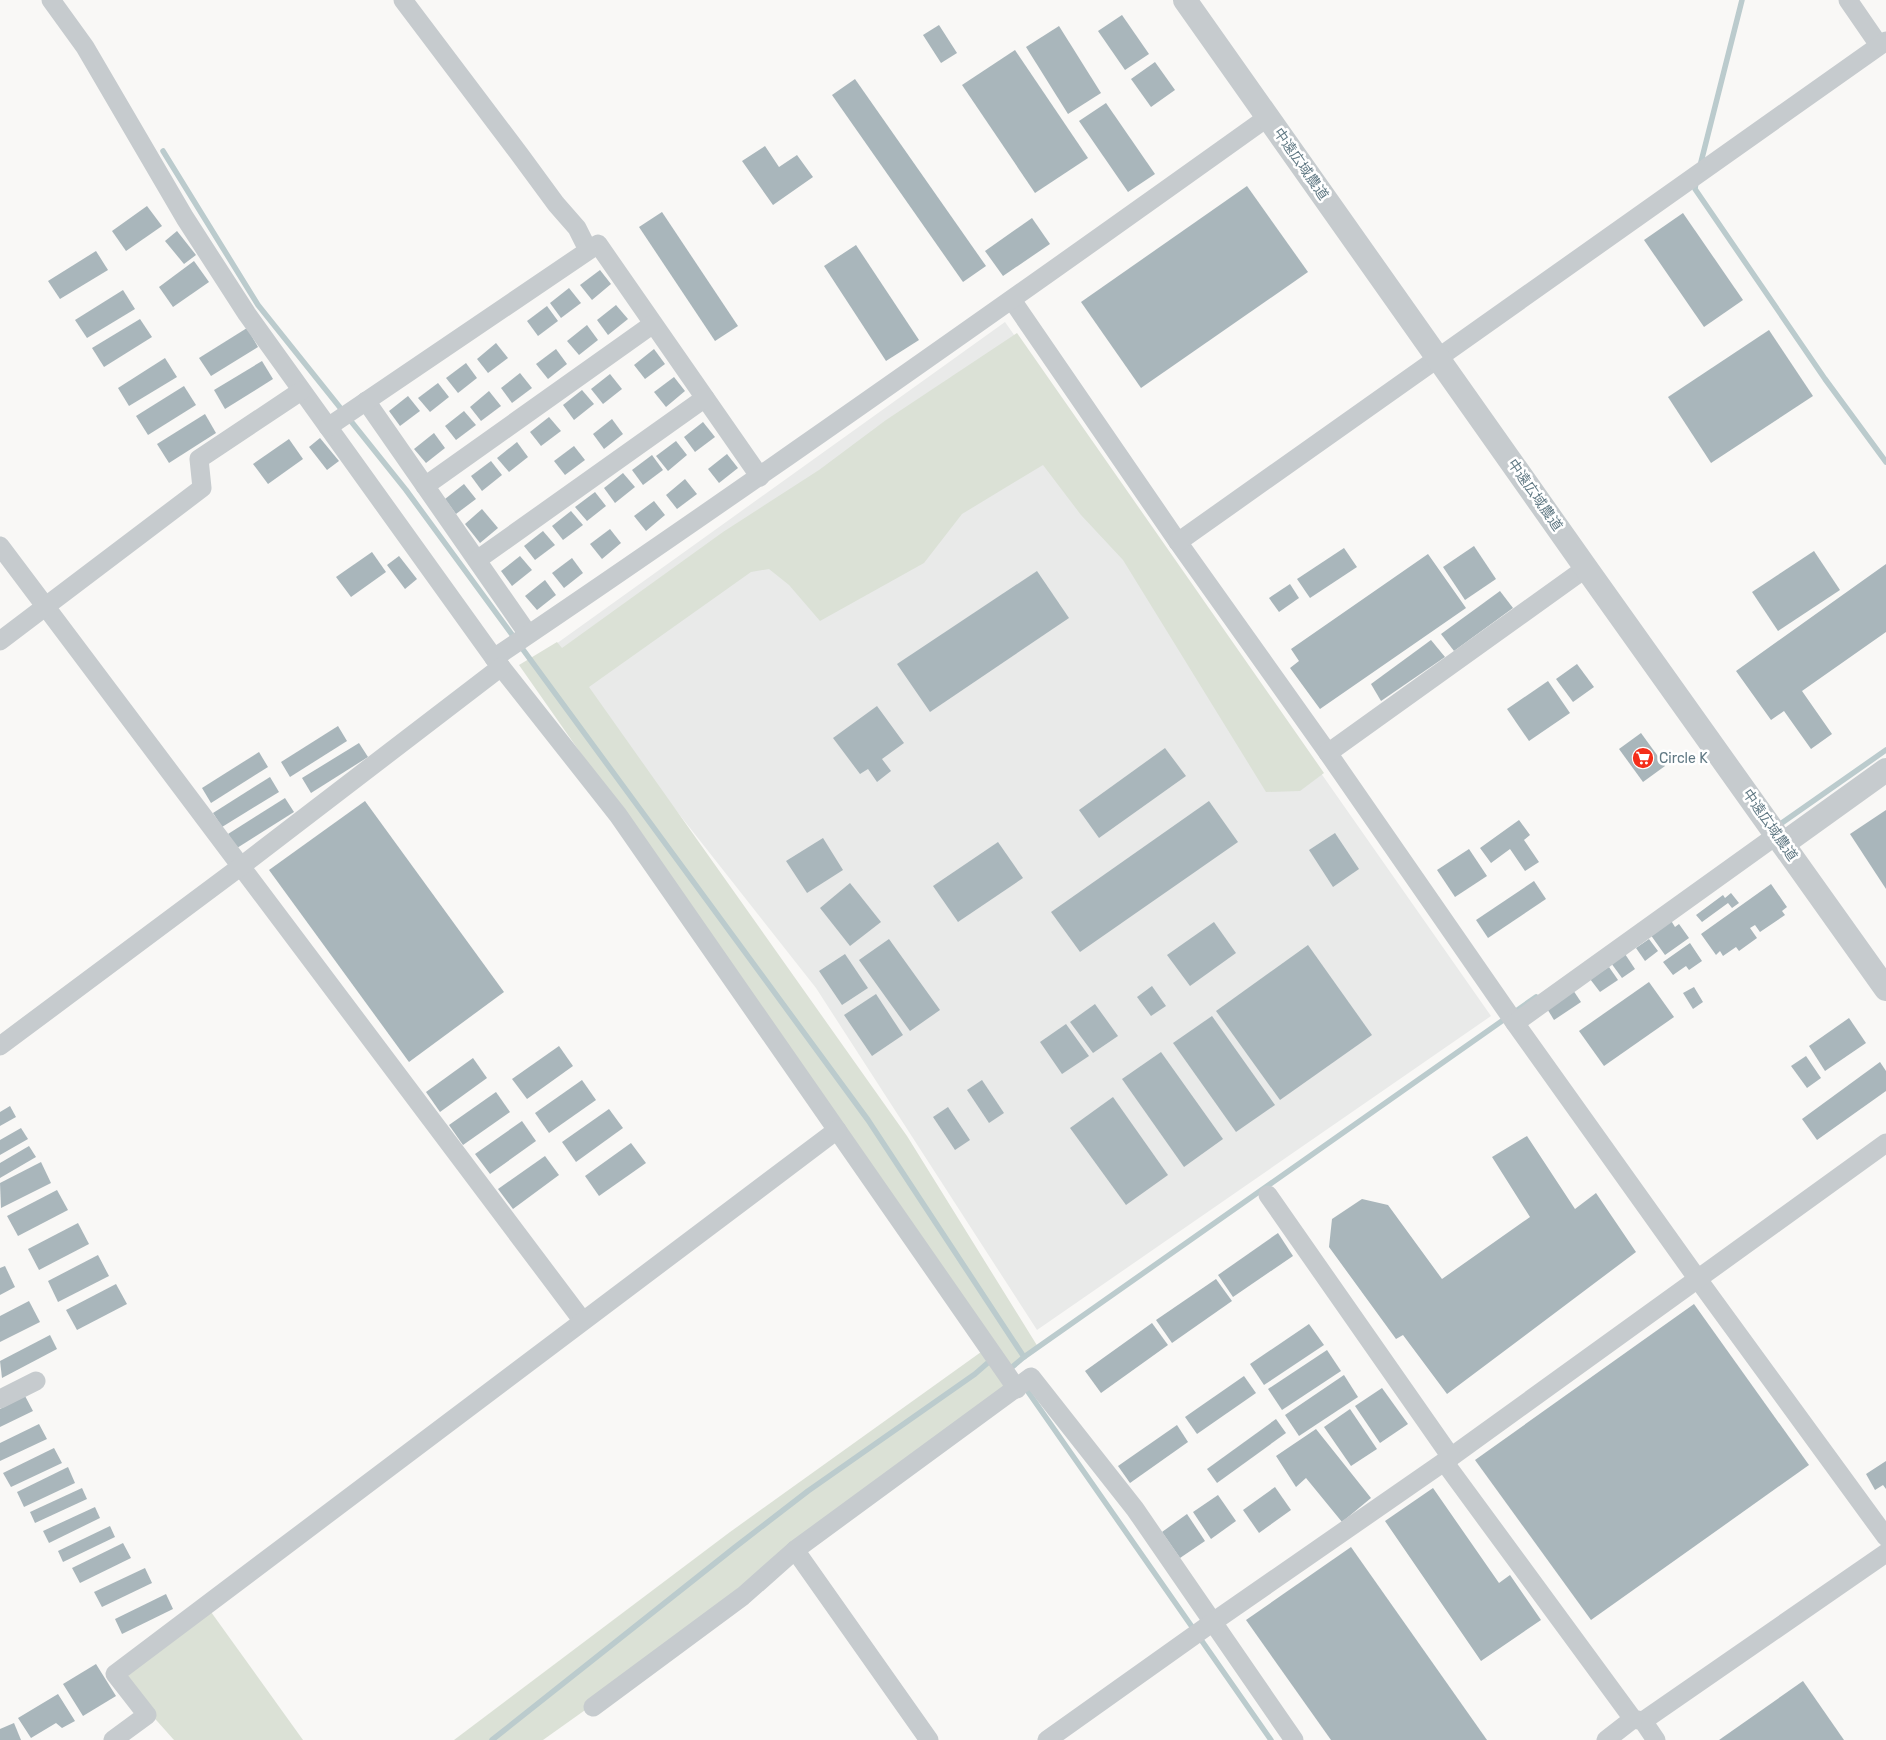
<svg xmlns="http://www.w3.org/2000/svg" width="1886" height="1740" font-family="Rubik,'Noto Sans JP',sans-serif">
	<style>
		.built { fill: #e9eae9 }
		.green { fill: #dbe1d6 }
		.lines { fill: none; stroke-linecap: round; stroke-linejoin: round }
		.stream { stroke: #bbcbcd; stroke-width: 5.5 }
		.building { fill: #a9b6bb }
		.minor { stroke: #c6cbce; stroke-width: 19 }
		.tertiary { stroke: #c6cbce; stroke-width: 24 }
		.labels { text-anchor: middle; dominant-baseline: central; stroke-width: 5; stroke-linejoin: round; paint-order: stroke }
		.street-label { font-size: 14px; fill: #617984; stroke: #fff }
		.poi-label { font-size: 14px; fill: #617984; stroke: #fff; text-anchor: start }
	</style>
	<rect width="100%" height="100%" fill="#f9f8f6"/>
	<!-- built -->
	<polygon class="built" points="1005,322 1491,1016 1037,1330 816,988 549,649"/>
	<!-- green -->
	<g class="green">
		<polygon points="1017,333 1324,773 1300,791 1266,792 1123,560 1081,515 1043,465 962,514 924,563 820,621 789,585 769,569 751,572 589,687 907,1136 1038,1347 1011,1368 519,665 557,642 562,648 723,532 819,470 886,420"/>
		<polygon points="988,1347 1013,1383 685,1639 543,1740 454,1740 730,1532"/>
		<polygon points="206,1605 303,1740 174,1740 115,1674"/>
	</g>
	<g class="lines">
		<!-- stream -->
		<g class="stream">
			<polyline points="163,151 258,305 406,490 868,1120 1024,1357"/>
			<polyline points="1700,166 1742,0"/>
			<polyline points="1696,182 1695,189 1825,379 1886,462"/>
			<polyline points="1776,827 1886,750"/>
			<polyline points="1011,1368 1024,1357 1536,997"/>
			<polyline points="1024,1386 1271,1740"/>
			<polyline points="492,1740 734,1548 808,1491 975,1374 991,1360 993,1361"/>
		</g>
	</g>
	<!-- building -->
	<g class="building">
		<polygon points="1122,15 1149,54 1125,70 1098,31"/>
		<polygon points="939,25 957,53 941,63 923,35"/>
		<polygon points="1059,26 1101,93 1068,114 1026,47"/>
		<polygon points="1015,50 1088,158 1035,193 962,85"/>
		<polygon points="1155,62 1175,90 1151,107 1131,79"/>
		<polygon points="855,79 986,266 963,282 832,95"/>
		<polygon points="1106,103 1155,174 1128,192 1079,121"/>
		<polygon points="765,146 779,167 797,155 813,177 773,205 742,161"/>
		<polygon points="1247,186 1308,272 1141,388 1081,302"/>
		<polygon points="147,206 162,226 126,251 112,231"/>
		<polygon points="662,212 738,326 715,341 639,227"/>
		<polygon points="1683,213 1743,300 1704,327 1644,240"/>
		<polygon points="1032,218 1050,244 1003,276 985,251"/>
		<polygon points="177,231 196,255 184,264 165,241"/>
		<polygon points="856,245 919,340 886,361 824,266"/>
		<polygon points="96,251 108,270 60,299 48,281"/>
		<polygon points="194,261 209,282 173,307 159,287"/>
		<polygon points="600,270 611,284 592,300 580,285"/>
		<polygon points="569,288 581,303 561,318 550,303"/>
		<polygon points="123,290 135,309 87,338 75,320"/>
		<polygon points="616,305 628,319 608,335 597,320"/>
		<polygon points="547,306 558,321 538,336 527,321"/>
		<polygon points="140,319 152,337 104,367 92,348"/>
		<polygon points="587,325 598,340 579,355 567,341"/>
		<polygon points="247,328 258,347 211,376 199,358"/>
		<polygon points="1769,330 1813,396 1711,463 1668,397"/>
		<polygon points="496,343 508,358 488,373 477,359"/>
		<polygon points="556,349 567,364 548,379 536,364"/>
		<polygon points="654,349 665,364 645,379 634,365"/>
		<polygon points="165,358 177,377 129,406 118,388"/>
		<polygon points="262,361 273,379 225,409 214,390"/>
		<polygon points="466,363 477,378 458,393 446,378"/>
		<polygon points="520,373 532,388 512,403 501,388"/>
		<polygon points="610,374 622,389 603,404 591,389"/>
		<polygon points="674,377 685,391 666,407 654,392"/>
		<polygon points="438,383 449,397 430,412 418,398"/>
		<polygon points="184,386 196,405 148,435 136,416"/>
		<polygon points="582,390 594,404 574,420 563,405"/>
		<polygon points="489,391 501,406 481,421 470,407"/>
		<polygon points="408,396 420,411 400,426 389,411"/>
		<polygon points="464,411 476,425 456,440 445,426"/>
		<polygon points="205,414 216,433 169,463 157,444"/>
		<polygon points="549,417 561,431 541,446 530,432"/>
		<polygon points="612,419 623,434 604,449 593,434"/>
		<polygon points="703,422 715,437 695,452 684,437"/>
		<polygon points="434,433 445,448 426,463 414,449"/>
		<polygon points="320,438 339,461 327,470 309,447"/>
		<polygon points="289,439 303,459 268,484 253,464"/>
		<polygon points="676,441 687,455 668,471 656,456"/>
		<polygon points="517,442 528,457 509,472 497,458"/>
		<polygon points="574,446 585,460 565,475 554,461"/>
		<polygon points="727,454 738,468 719,483 708,469"/>
		<polygon points="652,455 663,470 643,485 632,470"/>
		<polygon points="491,461 502,475 482,491 471,476"/>
		<polygon points="623,473 635,487 615,503 604,488"/>
		<polygon points="685,479 697,494 677,509 666,495"/>
		<polygon points="464,484 476,499 456,514 445,499"/>
		<polygon points="595,492 606,506 587,521 575,507"/>
		<polygon points="654,501 665,515 646,531 634,516"/>
		<polygon points="482,509 498,528 480,543 465,524"/>
		<polygon points="571,511 583,525 563,540 552,526"/>
		<polygon points="610,529 621,543 602,559 590,544"/>
		<polygon points="543,531 555,545 535,560 524,546"/>
		<polygon points="1474,546 1496,579 1465,600 1443,567"/>
		<polygon points="1344,548 1357,567 1310,598 1297,579"/>
		<polygon points="1814,551 1840,590 1778,631 1752,592"/>
		<polygon points="372,552 386,572 351,597 336,577"/>
		<polygon points="1428,554 1466,608 1320,709 1290,668 1299,661 1291,649"/>
		<polygon points="399,556 417,579 405,589 387,565"/>
		<polygon points="520,556 532,570 512,586 501,571"/>
		<polygon points="572,558 583,573 564,588 552,573"/>
		<polygon points="1886,564 1886,632 1802,691 1832,734 1811,749 1784,711 1771,720 1736,671"/>
		<polygon points="1037,571 1069,618 930,712 897,664"/>
		<polygon points="545,580 556,595 537,610 525,596"/>
		<polygon points="1290,584 1299,598 1279,612 1269,598"/>
		<polygon points="1500,591 1513,608 1454,651 1441,634"/>
		<polygon points="1431,640 1445,657 1381,701 1371,684"/>
		<polygon points="1577,664 1594,687 1573,702 1556,679"/>
		<polygon points="1548,681 1570,713 1529,741 1507,709"/>
		<polygon points="877,706 904,743 882,759 891,771 877,782 868,769 860,774 833,738"/>
		<polygon points="338,726 347,741 290,777 281,762"/>
		<polygon points="1641,733 1665,766 1643,782 1619,749"/>
		<polygon points="359,743 368,757 311,793 302,778"/>
		<polygon points="1165,748 1186,776 1099,838 1079,810"/>
		<polygon points="259,752 268,767 211,803 202,788"/>
		<polygon points="270,777 279,792 222,827 213,813"/>
		<polygon points="285,798 294,812 237,848 228,834"/>
		<polygon points="365,801 504,992 409,1062 269,870"/>
		<polygon points="1209,801 1238,842 1080,952 1051,912"/>
		<polygon points="1886,810 1886,889 1850,834"/>
		<polygon points="1519,820 1530,835 1524,840 1539,862 1525,871 1510,849 1491,863 1480,848"/>
		<polygon points="1335,833 1359,869 1333,887 1309,850"/>
		<polygon points="823,838 843,870 807,893 786,861"/>
		<polygon points="998,842 1023,878 958,922 933,886"/>
		<polygon points="1469,849 1487,876 1455,897 1437,870"/>
		<polygon points="1534,881 1546,899 1488,938 1476,920"/>
		<polygon points="850,883 881,922 850,946 820,908"/>
		<polygon points="1771,884 1787,907 1782,911 1785,915 1760,932 1755,925 1750,928 1757,938 1739,951 1736,947 1723,956 1720,951 1716,955 1701,934"/>
		<polygon points="1731,893 1739,903 1732,908 1728,903 1702,922 1696,915 1723,895 1725,898"/>
		<polygon points="1670,919 1675,927 1679,924 1689,938 1665,955 1650,934"/>
		<polygon points="1214,922 1236,953 1190,986 1167,955"/>
		<polygon points="889,939 940,1010 910,1031 859,960"/>
		<polygon points="1649,939 1658,951 1645,961 1636,948"/>
		<polygon points="1690,943 1702,961 1689,970 1686,966 1673,975 1663,962"/>
		<polygon points="1308,945 1372,1035 1280,1100 1216,1011"/>
		<polygon points="845,954 868,988 842,1005 819,971"/>
		<polygon points="1625,954 1635,969 1622,978 1611,963"/>
		<polygon points="1609,967 1618,980 1600,992 1590,979"/>
		<polygon points="1649,982 1674,1017 1604,1066 1579,1031"/>
		<polygon points="1152,986 1166,1006 1151,1016 1137,997"/>
		<polygon points="1694,987 1703,1002 1693,1009 1683,993"/>
		<polygon points="1573,990 1581,1002 1554,1020 1546,1007"/>
		<polygon points="876,994 903,1035 872,1056 844,1015"/>
		<polygon points="1095,1004 1118,1036 1093,1053 1070,1022"/>
		<polygon points="1212,1016 1275,1105 1236,1132 1173,1043"/>
		<polygon points="1849,1018 1866,1043 1825,1071 1809,1046"/>
		<polygon points="1066,1024 1089,1056 1062,1074 1040,1042"/>
		<polygon points="559,1046 573,1066 527,1099 512,1079"/>
		<polygon points="1161,1052 1223,1139 1184,1167 1122,1079"/>
		<polygon points="1806,1056 1821,1078 1807,1088 1791,1066"/>
		<polygon points="473,1058 487,1078 440,1112 426,1092"/>
		<polygon points="1880,1062 1886,1071 1886,1091 1817,1140 1802,1119"/>
		<polygon points="582,1080 596,1100 549,1133 535,1113"/>
		<polygon points="982,1080 1004,1113 989,1123 967,1090"/>
		<polygon points="496,1092 510,1112 463,1145 449,1125"/>
		<polygon points="1113,1097 1168,1175 1126,1205 1070,1128"/>
		<polygon points="10,1106 16,1117 0,1126 0,1112"/>
		<polygon points="948,1107 970,1140 955,1150 933,1117"/>
		<polygon points="609,1109 623,1128 576,1162 562,1142"/>
		<polygon points="522,1121 536,1141 490,1174 475,1154"/>
		<polygon points="21,1128 28,1139 0,1155 0,1140"/>
		<polygon points="1527,1136 1575,1209 1596,1193 1636,1252 1447,1394 1403,1335 1396,1339 1329,1247 1332,1219 1362,1199 1388,1205 1442,1279 1530,1217 1492,1157"/>
		<polygon points="631,1143 646,1163 599,1196 585,1176"/>
		<polygon points="29,1146 36,1157 0,1178 0,1163"/>
		<polygon points="545,1156 559,1175 513,1209 498,1189"/>
		<polygon points="41,1162 51,1183 1,1208 0,1183"/>
		<polygon points="57,1190 68,1210 18,1236 7,1216"/>
		<polygon points="78,1223 89,1244 39,1270 28,1249"/>
		<polygon points="1278,1233 1293,1256 1233,1297 1218,1275"/>
		<polygon points="98,1255 109,1276 58,1302 48,1281"/>
		<polygon points="5,1266 15,1287 0,1295 0,1268"/>
		<polygon points="1216,1279 1232,1301 1172,1343 1156,1320"/>
		<polygon points="116,1284 127,1304 77,1330 66,1310"/>
		<polygon points="29,1301 40,1322 0,1342 0,1316"/>
		<polygon points="1694,1304 1809,1465 1591,1620 1475,1460"/>
		<polygon points="1152,1323 1168,1345 1101,1393 1085,1371"/>
		<polygon points="1309,1324 1324,1345 1264,1385 1250,1364"/>
		<polygon points="50,1335 57,1349 2,1378 0,1361"/>
		<polygon points="1327,1350 1341,1371 1282,1410 1268,1389"/>
		<polygon points="1344,1375 1358,1397 1299,1436 1285,1415"/>
		<polygon points="1244,1376 1256,1393 1197,1434 1185,1417"/>
		<polygon points="1382,1388 1408,1424 1380,1443 1355,1406"/>
		<polygon points="25,1396 33,1411 0,1427 0,1409"/>
		<polygon points="1350,1409 1377,1449 1351,1466 1324,1427"/>
		<polygon points="1276,1419 1286,1433 1217,1483 1207,1469"/>
		<polygon points="39,1424 47,1439 0,1461 0,1443"/>
		<polygon points="1177,1425 1188,1442 1130,1483 1118,1466"/>
		<polygon points="1316,1429 1371,1498 1342,1522 1306,1478 1296,1487 1276,1456"/>
		<polygon points="54,1448 62,1463 11,1487 3,1473"/>
		<polygon points="1886,1461 1886,1489 1883,1485 1875,1490 1866,1474"/>
		<polygon points="68,1467 75,1483 24,1507 17,1492"/>
		<polygon points="1275,1487 1291,1510 1259,1533 1243,1510"/>
		<polygon points="82,1488 87,1499 35,1523 30,1512"/>
		<polygon points="1433,1488 1499,1583 1510,1575 1541,1620 1481,1661 1385,1521"/>
		<polygon points="1218,1495 1236,1521 1211,1539 1193,1512"/>
		<polygon points="95,1507 100,1518 49,1543 43,1531"/>
		<polygon points="1187,1514 1205,1541 1180,1558 1162,1532"/>
		<polygon points="110,1526 115,1537 63,1562 58,1551"/>
		<polygon points="123,1543 131,1558 80,1583 72,1568"/>
		<polygon points="1351,1547 1487,1740 1331,1740 1246,1620"/>
		<polygon points="145,1568 152,1583 102,1607 94,1592"/>
		<polygon points="166,1594 173,1609 122,1634 115,1619"/>
		<polygon points="96,1664 116,1696 83,1716 63,1684"/>
		<polygon points="1803,1681 1844,1740 1719,1740"/>
		<polygon points="58,1694 75,1721 62,1728 56,1723 31,1738 18,1718"/>
		<polygon points="14,1723 21,1740 0,1740 0,1729"/>
	</g>
	<g class="lines">
		<!-- minor -->
		<g class="minor">
			<polyline points="51,0 85,47 185,218 247,314 494,658 618,815 1017,1389"/>
			<polyline points="403,0 520,155 556,204 577,228 588,250"/>
			<polyline points="1848,0 1879,45"/>
			<polyline points="1012,300 1178,542 1328,753 1515,1023 1697,1278 1886,1537"/>
			<polyline points="366,401 528,634"/>
			<polyline points="328,427 598,244 760,477"/>
			<polyline points="425,486 653,324"/>
			<polyline points="1178,542 1886,41"/>
			<polyline points="0,546 582,1320"/>
			<polyline points="477,560 705,398"/>
			<polyline points="0,641 202,488 199,459 301,391"/>
			<path d="M494,658c261,-176 518,-358 774,-541"/>
			<polyline points="1328,753 1586,568"/>
			<polyline points="1515,1023 1777,835"/>
			<polyline points="0,1046 240,867 501,667"/>
			<polyline points="0,1399 36,1381"/>
			<polyline points="1451,1457 1886,1143"/>
			<polyline points="1445,1463 1633,1719 1643,1721 1656,1740"/>
			<polyline points="795,1550 929,1740"/>
			<polyline points="593,1707 743,1596 795,1550 1031,1377 1135,1509 1294,1740"/>
			<polyline points="1643,1721 1886,1553"/>
			<polyline points="113,1740 147,1715 115,1674 837,1130"/>
			<polyline points="1047,1740 1213,1622 1451,1457 1268,1195"/>
			<polyline points="1606,1740 1633,1719"/>
		</g>
		<!-- tertiary -->
		<g class="tertiary">
			<polyline points="1185,0 1586,568 1886,989"/>
			<polyline points="1783,844 1886,770"/>
		</g>
	</g>
	<!-- icons -->
	<defs>
		<g id="supermarket-disc" transform="scale(1.125)"><circle r="9.5" fill="#f42e1a" stroke="#fff"/><path d="M-6-5.5h2.5l.6 2H6L4.5 2H-2.5L-4.4-4H-6ZM-1.5 3.2a1.3 1.3 0 1 0 .1 0ZM3 3.2a1.3 1.3 0 1 0 .1 0Z" fill="#fff"/></g>
	</defs>
	<g fill-rule="evenodd">
		<use href="#supermarket-disc" x="1643" y="758"/>
	</g>
	<g class="labels">
		<!-- street labels -->
		<g class="street-label">
			<text transform="translate(1301 164) rotate(55)">中遠広域農道</text>
			<text transform="translate(1535 495) rotate(55)">中遠広域農道</text>
			<text transform="translate(1770 825) rotate(55)">中遠広域農道</text>
		</g>
		<!-- poi labels -->
		<g class="poi-label">
			<text x="1659" y="758">Circle K</text>
		</g>
	</g>
</svg>
